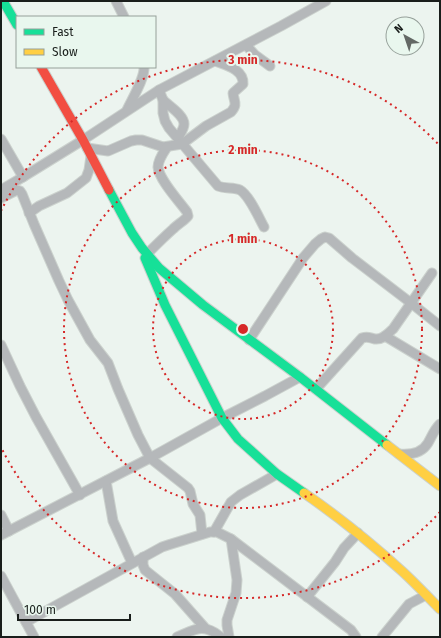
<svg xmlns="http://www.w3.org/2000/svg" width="441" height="638" font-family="'Fira Sans',sans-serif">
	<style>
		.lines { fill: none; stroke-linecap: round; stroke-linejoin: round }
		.street-casing { stroke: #cbd1cd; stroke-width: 11 }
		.fast-casing { stroke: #cbd1cd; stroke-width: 11 }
		.slow-casing { stroke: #cbd1cd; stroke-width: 11 }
		.jam-casing { stroke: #cbd1cd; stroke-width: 11 }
		.street { stroke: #b5b8ba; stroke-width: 9 }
		.fast { stroke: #16e098; stroke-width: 9 }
		.slow { stroke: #ffcf43; stroke-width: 9 }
		.jam { stroke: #f24e42; stroke-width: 9 }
		.ring { fill: none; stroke: #d62828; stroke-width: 2; stroke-dasharray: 2 4 }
		.centre { fill: #d62828; stroke: #e9f7ee; stroke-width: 2 }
		.ring-label { font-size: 12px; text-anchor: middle; font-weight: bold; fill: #d62828; stroke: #e9f7ee; stroke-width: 4; stroke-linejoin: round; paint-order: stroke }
	</style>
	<rect width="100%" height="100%" fill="#ecf4ef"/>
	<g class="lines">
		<!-- street casing -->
		<g class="street-casing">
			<g id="street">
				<polyline points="116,1 124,17"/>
				<polyline points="246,45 255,55 270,66"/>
				<path d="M159,90l4,10v13l2,8 4,7 49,58c7,3 15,1 22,4 9,5 19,28 24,37"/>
				<path d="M163,100c6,6 21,15 21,24 0,5 -4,10 -6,14"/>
				<path d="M127,110c5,-11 18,-32 17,-43"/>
				<polyline points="1,139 23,177"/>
				<path d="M87,148l21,3 23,-10 5,-1h6l21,7 19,-3 24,-18 25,-14c7,-8 3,-10 2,-19l10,-9c1,-15 -18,-19 -28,-23"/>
				<polyline points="1,190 23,177 83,140 159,90 281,26 326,1"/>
				<polyline points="1,198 17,190 20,191 22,194 34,224 59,281 68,300 90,340 108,363 118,389 138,435 150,458 188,488 190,491 193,504 200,515 202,534"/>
				<polyline points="29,213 39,206 67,193 86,178 89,170 91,156"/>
				<path d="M147,254c8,-8 17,-17 26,-25 5,-5 11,-8 15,-13l-1,-4c-7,-10 -28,-32 -29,-45 0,-7 5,-14 9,-20"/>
				<polyline points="385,336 440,369"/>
				<polyline points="249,340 303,258 315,244 321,239 325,237 329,238 352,258 411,303 440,326"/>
				<polyline points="1,345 20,386 36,417 80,495"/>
				<path d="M316,389l46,-51c6,-2 8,0 13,1 8,1 13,-6 18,-10l39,-56"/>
				<path d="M399,454c11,1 23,-1 29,-11 4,-7 6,-13 12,-19"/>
				<polyline points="106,481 113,521 132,563"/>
				<polyline points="1,515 9,531"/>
				<polyline points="214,532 231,502 240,495 277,474"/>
				<polyline points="1,535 150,458 222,418 265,396 300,377"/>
				<polyline points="143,557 143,565 145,570 175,594 205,628"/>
				<polyline points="1,576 34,637"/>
				<polyline points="307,597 335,562 344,548 358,533"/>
				<polyline points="26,622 162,547 168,545 210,532 217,532 231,539 351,630 356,637"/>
				<path d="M177,637c19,-8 26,-14 44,0"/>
				<polyline points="229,637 227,625 227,620 236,593 237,580 231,539"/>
				<polyline points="382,637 409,604 426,595"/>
			</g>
		</g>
		<!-- fast casing -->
		<g class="fast-casing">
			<g id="fast">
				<polyline points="3,1 17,25"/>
				<polyline points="109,190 132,233 142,248 159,268 203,305 300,377 387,445"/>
				<polyline points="145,258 165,305 222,418 238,439 277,474 304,493"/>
			</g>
		</g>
		<!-- slow casing -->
		<g class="slow-casing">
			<g id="slow">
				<polyline points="387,445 440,486"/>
				<path d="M304,493c35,24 68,51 99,79 13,12 25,25 37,37"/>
			</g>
		</g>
		<!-- jam casing -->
		<g class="jam-casing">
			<polyline id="jam" points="41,67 83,140 109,190"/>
		</g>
		<!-- street -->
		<use href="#street" class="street"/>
		<!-- fast -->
		<use href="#fast" class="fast"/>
		<!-- slow -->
		<use href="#slow" class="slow"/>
		<!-- jam -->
		<use href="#jam" class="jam"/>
	</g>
	<!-- distance rings -->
	<g class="ring">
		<circle cx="243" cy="329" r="90"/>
		<circle cx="243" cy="329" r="179"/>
		<path d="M440 512A269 269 0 0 1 1 447M1 211A269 269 0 0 1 440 146"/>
	</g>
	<circle cx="243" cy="329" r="6" class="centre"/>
	<g class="ring-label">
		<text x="243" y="64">3 min</text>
		<text x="243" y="154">2 min</text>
		<text x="243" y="243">1 min</text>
	</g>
	<!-- border -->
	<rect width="441" height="638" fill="none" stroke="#191e1b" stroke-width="4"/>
	<!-- legend -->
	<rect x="16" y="16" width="140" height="52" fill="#e9f7ee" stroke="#96a09a"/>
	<rect x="24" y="29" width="20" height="6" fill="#16e098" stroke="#96a09a"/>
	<text x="52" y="36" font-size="12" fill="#191e1b">Fast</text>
	<rect x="24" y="49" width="20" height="6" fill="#ffcf43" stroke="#96a09a"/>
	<text x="52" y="56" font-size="12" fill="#191e1b">Slow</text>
	<!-- north arrow -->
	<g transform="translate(405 36) rotate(320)"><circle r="19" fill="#e9f7ee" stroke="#96a09a"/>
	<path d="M0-3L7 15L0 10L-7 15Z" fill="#636965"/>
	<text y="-6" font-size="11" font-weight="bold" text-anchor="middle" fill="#191e1b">N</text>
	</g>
	<!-- scale -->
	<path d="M18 614v6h112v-6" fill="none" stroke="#191e1b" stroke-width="2"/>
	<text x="24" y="614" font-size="12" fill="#191e1b" stroke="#e9f7ee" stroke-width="3" paint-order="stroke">100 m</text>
</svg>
